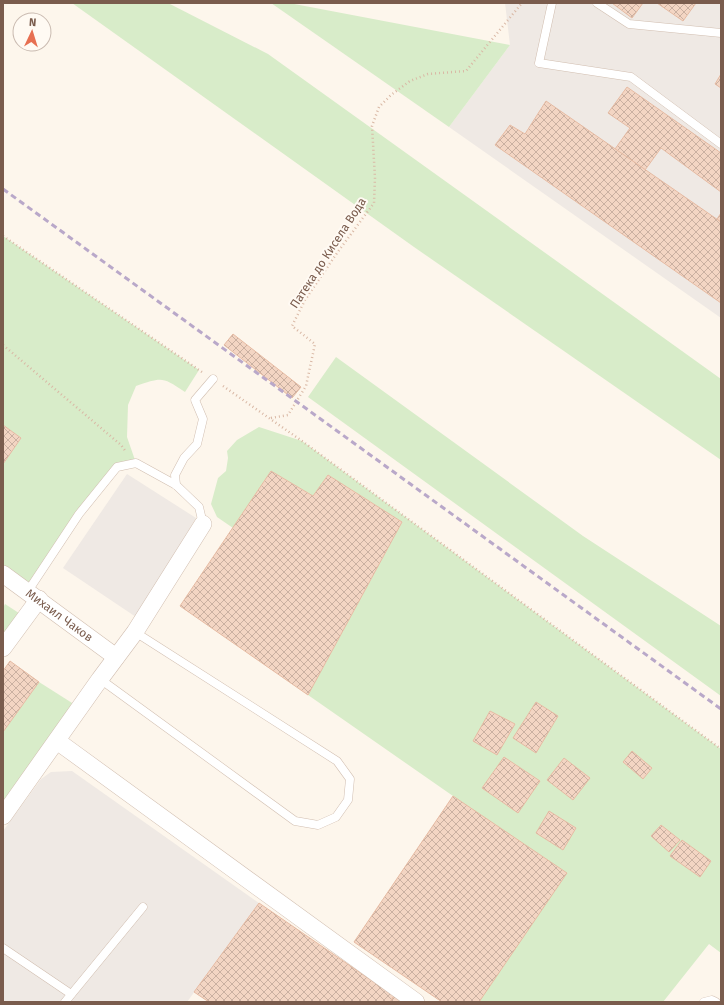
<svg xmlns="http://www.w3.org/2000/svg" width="724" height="1005" viewBox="0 0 724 1005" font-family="'Fira Sans',sans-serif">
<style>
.industrial{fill:#efe9e4}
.green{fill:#d8ecc9}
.building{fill:url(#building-cross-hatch);stroke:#e6bba3}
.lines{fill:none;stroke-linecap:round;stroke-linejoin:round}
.service-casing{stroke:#d1beb0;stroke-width:9}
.minor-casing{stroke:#d1beb0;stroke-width:18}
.path{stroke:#d9b8a5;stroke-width:2.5;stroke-dasharray:1 3;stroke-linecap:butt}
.service{stroke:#fff;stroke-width:8}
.minor{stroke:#fff;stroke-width:17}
.rail{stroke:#b9a8c9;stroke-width:3;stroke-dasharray:6 4;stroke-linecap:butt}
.labels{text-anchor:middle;stroke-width:4;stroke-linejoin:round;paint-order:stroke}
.street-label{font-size:12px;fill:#7a5c4d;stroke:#fffaf3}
</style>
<defs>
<pattern id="building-cross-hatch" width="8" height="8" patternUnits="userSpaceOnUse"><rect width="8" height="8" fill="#f3d5c3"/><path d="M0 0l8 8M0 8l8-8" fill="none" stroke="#cab0a1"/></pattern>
</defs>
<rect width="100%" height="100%" fill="#fdf6ec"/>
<!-- industrial -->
<g class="industrial">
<path d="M505,3h216v315l-272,-191 61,-82z"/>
<path d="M127,474l69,44 -60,99 -73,-49z"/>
<path d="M72,771l187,132 -72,99h-184v-171l38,-52 10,-7z"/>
</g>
<!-- green -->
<g class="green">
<path d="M72,3h96l100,51 453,325v81l-307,-213z"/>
<path d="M271,3h18l221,42 -61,82z"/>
<path d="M3,236l196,134 -14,22c-23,-15 -22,-15 -49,-6l-8,19 -1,32 9,26 -19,4 -89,123 -25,-18v-108l18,-26 -18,-13z"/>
<path d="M336,357l247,179 138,90v70l-413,-299z"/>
<path d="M259,427l43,14 419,308v204l-12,-9 -46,58h-184l-26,-206 -145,-101 94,-173 -74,-47 -15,21 -42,-25 -38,57 -16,-11 -6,-13 7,-26 8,-7 2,-13 -1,-7 10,-11z"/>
<path d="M5,604l20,13 -22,31v-40z"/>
<path d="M39,682l41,26 -77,108v-84z"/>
</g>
<!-- building -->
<g class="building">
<path d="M612,3h31l-11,15z"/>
<path d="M657,3h39l-13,18z"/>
<path d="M721,74v14l-6,-4z"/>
<path d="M627,87l94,66v39l-60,-44 -16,22 -30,-21 15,-21 -22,-15z"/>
<path d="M546,101l175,121v81l-226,-158 15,-20 15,9z"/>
<path d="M721,213v9l-4,-3z"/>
<path d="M233,334l68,53 -9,11 -68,-53z"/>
<path d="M3,425l18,13 -18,26z"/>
<path d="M271,471l42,25 15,-21 74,47 -94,173 -128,-89z"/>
<path d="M10,661l29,21 -36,50v-61z"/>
<path d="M536,702l22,14 -22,37 -23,-15z"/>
<path d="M490,711l25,13 -18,31 -24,-14z"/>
<path d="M632,751l20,17 -9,11 -20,-17z"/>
<path d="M504,757l36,24 -22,32 -36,-25z"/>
<path d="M564,758l26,20 -17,22 -26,-20z"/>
<path d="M453,796l114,77 -88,129h-37l-88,-60z"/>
<path d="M549,811l27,17 -13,22 -27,-17z"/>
<path d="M661,825l19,15 -11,12 -18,-16z"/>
<path d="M682,840l29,21 -11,16 -30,-21z"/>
<path d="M259,903l135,93 -4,6h-181l-15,-10z"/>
<path d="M394,996l8,6h-12z"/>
</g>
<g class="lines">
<!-- service casing -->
<g class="service-casing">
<g id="service">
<path d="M552,3l-13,60 92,14 90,67"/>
<path d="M597,3l32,21 92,9"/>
<path d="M176,485l-1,-10 9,-17 13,-14 6,-25 -8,-19 18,-21"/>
<path d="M28,591l51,-77 38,-47 19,-4 40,22 23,22 4,17"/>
<path d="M100,679l195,142 23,4 18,-8 12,-17 2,-21 -13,-18 -202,-129"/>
<path d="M3,948l68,46"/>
<path d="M65,1002l78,-95"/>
<path d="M704,1002l8,-2 4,2"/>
</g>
</g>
<!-- minor casing -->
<g class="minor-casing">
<g id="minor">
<path id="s1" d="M3,574l113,83"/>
<path d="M3,648l36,-49"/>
<path d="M57,741l359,261"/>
<path d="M3,816l97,-137 35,-47 68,-108"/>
</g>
</g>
<!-- path -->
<g class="path">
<path d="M3,236l199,136"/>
<path d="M3,345l118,100 5,7"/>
<path d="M223,386l79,55 419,308"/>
<path d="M271,418l17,-3 18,-29 9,-42 -23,-18 13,-26 32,-47 37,-50 1,-25 -3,-52 7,-19 12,-12 19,-14 18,-7 38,-3 56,-68"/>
</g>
<!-- service -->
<use href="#service" class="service"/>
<!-- minor -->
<use href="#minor" class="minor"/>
<!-- rail -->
<path class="rail" d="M3,189l718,520"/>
</g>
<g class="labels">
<!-- street labels -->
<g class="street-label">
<text transform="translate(328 253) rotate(-57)" y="4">Патека до Кисела Вода</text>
<text dy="4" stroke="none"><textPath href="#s1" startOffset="70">Михаил Чаков</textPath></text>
</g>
</g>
<!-- border -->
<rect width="724" height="1005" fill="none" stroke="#7a5c4d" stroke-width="8"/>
<!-- north arrow -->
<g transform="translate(32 32) rotate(4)"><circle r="19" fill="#fffaf3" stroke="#cabbb1"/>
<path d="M0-3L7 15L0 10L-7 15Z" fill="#e76f51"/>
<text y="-6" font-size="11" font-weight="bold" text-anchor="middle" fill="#7a5c4d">N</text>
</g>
</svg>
